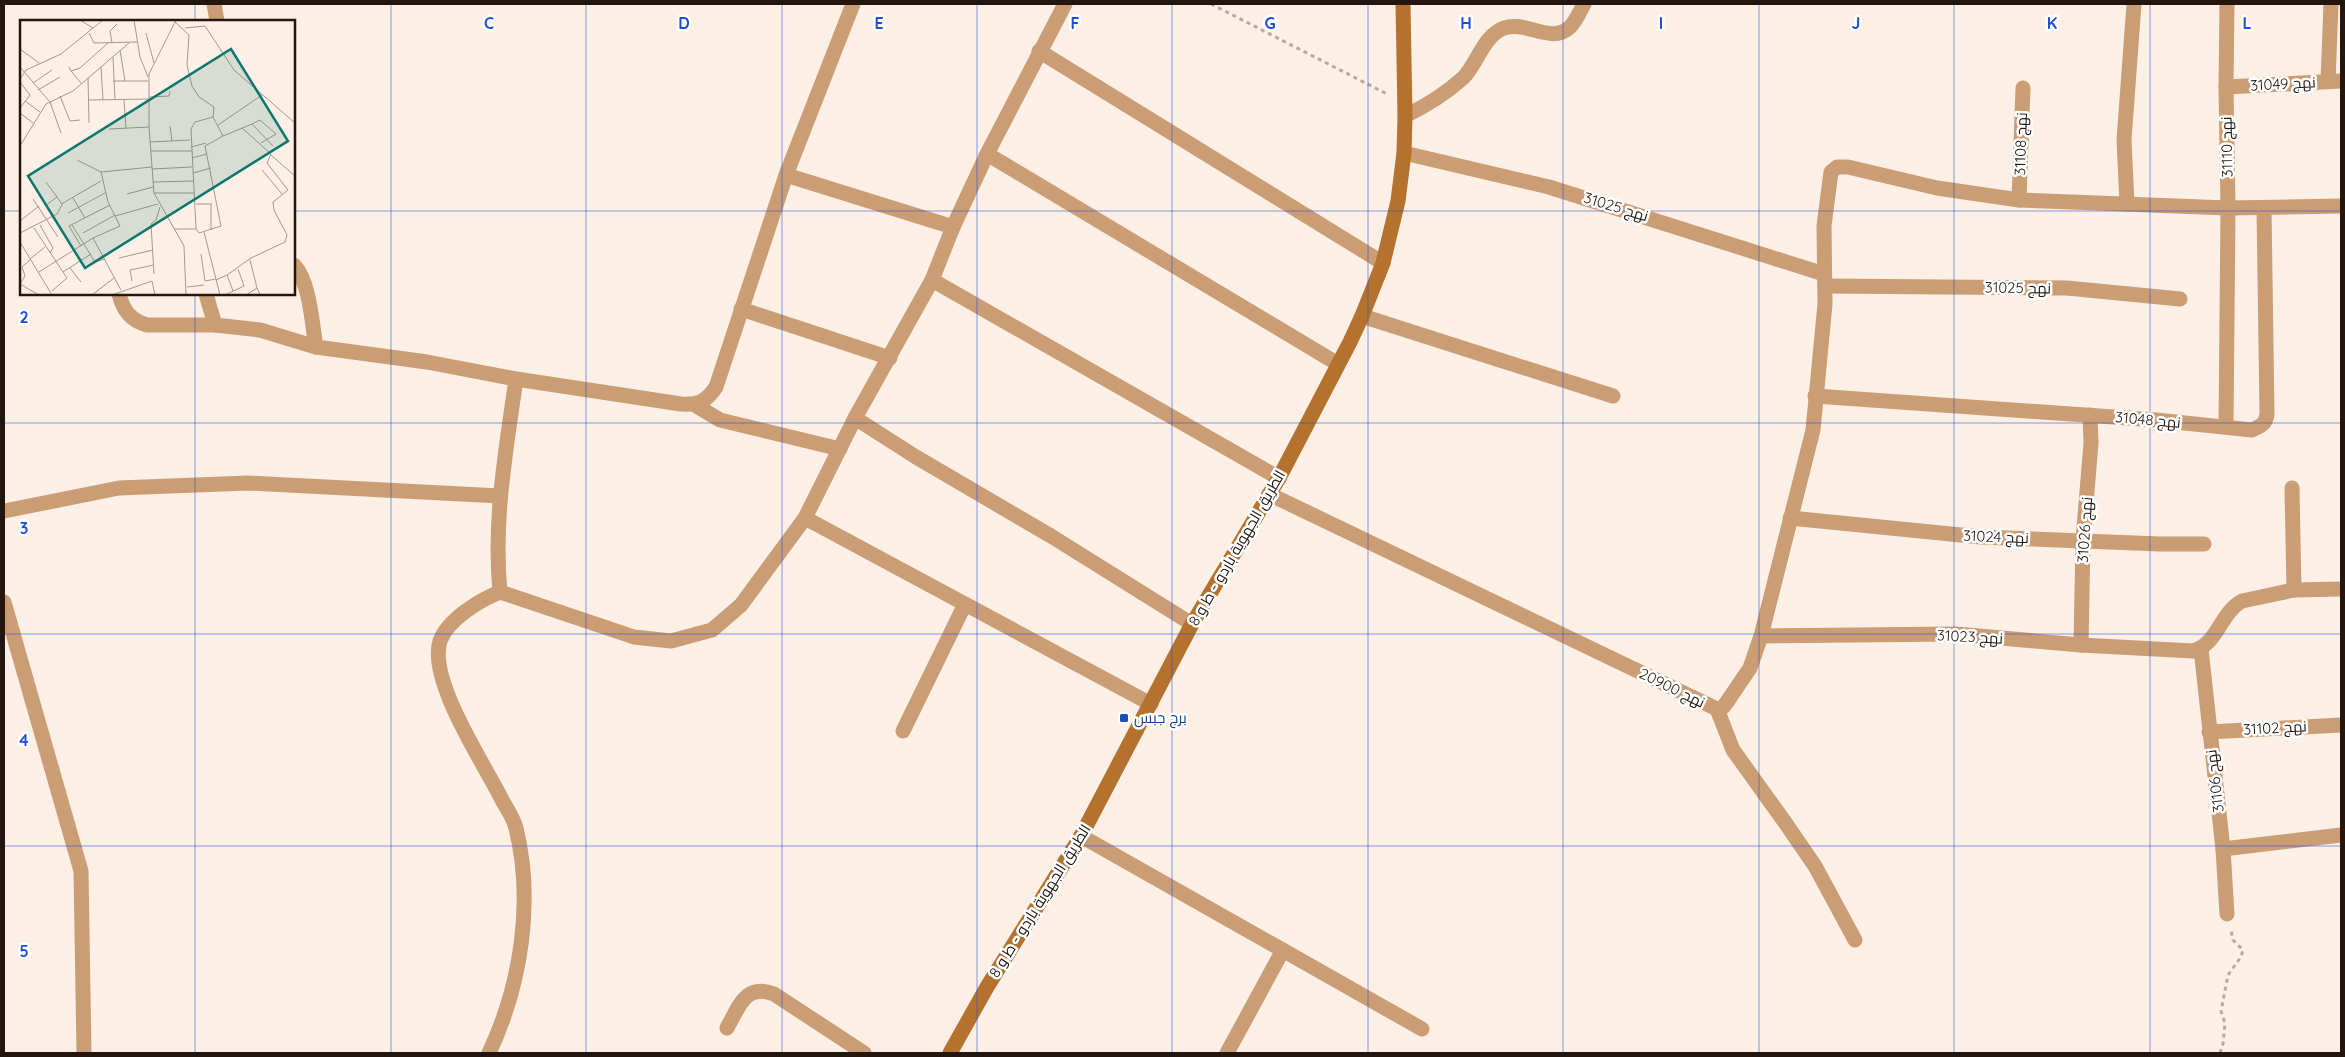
<svg xmlns="http://www.w3.org/2000/svg" width="2345" height="1057" viewBox="0 0 2345 1057" font-family="Quicksand,Cairo,sans-serif">
<style>
.lines{fill:none;stroke-linecap:round;stroke-linejoin:round}
.path{stroke:#b6a9a0;stroke-width:3;stroke-dasharray:4 4;stroke-linecap:butt}
.minor{stroke:#cb9d74;stroke-width:15}
.secondary{stroke:#b5722e;stroke-width:15}
.grid{fill:none;stroke:#1d4ed8;stroke-width:1;stroke-opacity:0.55}
.transit-dot{fill:#1a4fb4;stroke:#fff;stroke-width:2}
.labels{text-anchor:middle;stroke-width:5;stroke-linejoin:round;paint-order:stroke}
.street-label{font-size:15px;fill:#22160e;stroke:#fff}
.transit-label{font-size:15px;fill:#164399;stroke:#fff;text-anchor:start}
.inset-road{fill:none;stroke:#a5988f;stroke-width:1}
.view{fill:#0f766e;fill-opacity:0.15;stroke:#0f766e;stroke-width:2.5}
.inset-edge{fill:none;stroke:#22160e;stroke-width:2.5}
.grid-label{font-size:16px;text-anchor:middle;font-weight:bold;fill:#1d4ed8;stroke:#fff;stroke-width:5;stroke-linejoin:round;paint-order:stroke}
</style>
<rect width="100%" height="100%" fill="#fcefe5"/>
<g class="lines">
<!-- path -->
<g class="path">
<path d="M1211,4l178,91"/>
<path d="M2220,1053l3,-9 2,-21 -4,-12 7,-36 13,-18 2,-7 -10,-10 -2,-10"/>
</g>
<!-- minor -->
<g class="minor">
<path d="M214,4l3,17"/>
<path d="M1039,51l344,212"/>
<path d="M2328,81l3,-77"/>
<path d="M2226,87l115,-6"/>
<path d="M1405,116c21,-10 40,-22 58,-38 14,-14 21,-43 41,-50 23,-8 47,17 66,-1 6,-6 10,-16 14,-23"/>
<path d="M1404,153l145,34 275,87"/>
<path d="M987,154l351,210"/>
<path d="M786,175l167,52"/>
<path d="M2019,200l4,-112"/>
<path d="M2127,204l-3,-64 10,-136"/>
<path d="M294,265c16,17 18,59 22,82"/>
<path d="M932,280l347,198"/>
<path d="M1825,286l242,2 113,11"/>
<path d="M119,294c4,16 11,26 28,31h68"/>
<path d="M206,294l9,31 45,5 56,17 111,15 89,17"/>
<path d="M741,309l149,49"/>
<path d="M1362,316l251,80"/>
<path d="M1815,396l341,24 96,10c9,-4 14,-6 15,-16l-3,-206"/>
<path d="M695,405l25,15 120,29"/>
<path d="M855,418l61,39 135,79 141,88"/>
<path d="M2226,426l2,-218 -2,-121 1,-83"/>
<path d="M2292,488l2,102"/>
<path d="M1269,494l448,215 6,-2 4,-5 23,-34 11,-32 52,-206 12,-126 -1,-78 7,-54 6,-5h11l89,21 82,12 209,8 113,-2"/>
<path d="M4,511l115,-23 129,-5 252,13"/>
<path d="M805,518l346,186"/>
<path d="M1790,518l191,19 179,7h44"/>
<path d="M500,592c-7,-72 6,-142 16,-213l165,25c17,1 25,-2 35,-17l70,-212 67,-171"/>
<path d="M4,602l77,269 3,182"/>
<path d="M1761,636l195,-2 125,11 112,6c25,-7 27,-38 49,-50l52,-11 47,-1"/>
<path d="M2081,645l2,-105 8,-97 -1,-28"/>
<path d="M2201,649l22,200 4,65"/>
<path d="M1717,709l16,41 51,71 31,45 40,74"/>
<path d="M903,731l62,-127"/>
<path d="M2209,732l132,-7"/>
<path d="M1081,836l341,193"/>
<path d="M2223,849l118,-14"/>
<path d="M727,1028c12,-21 18,-45 47,-34l90,59"/>
<path d="M489,1053c32,-68 45,-151 27,-225 -3,-12 -12,-23 -17,-34 -18,-35 -71,-115 -59,-153 8,-22 40,-41 60,-49l134,45 37,4 41,-11 29,-25 64,-87 50,-100 77,-138 21,-53 34,-73 78,-150"/>
<path d="M1227,1053l56,-103"/>
</g>
<!-- secondary -->
<path class="secondary" d="M950,1053l37,-66 94,-151 111,-212 87,-146 71,-136 12,-26 21,-53 15,-62 6,-48 1,-37 -2,-112"/>
</g>
<!-- grid -->
<path class="grid" d="M195,4v17M391,4v1049M586,4v1049M782,4v1049M977,4v1049M1172,4v1049M1368,4v1049M1563,4v1049M1759,4v1049M1954,4v1049M2150,4v1049M4,211h17M294,211h2047M195,294v759M4,423h2337M4,634h2337M4,846h2337"/>
<!-- markers -->
<rect class="transit-dot" x="1119" y="713" width="10" height="10" rx="2.5"/>
<g class="labels">
<!-- street labels -->
<g class="street-label">
<text transform="translate(2283 84) rotate(-3)" y="5">نهج 31049</text>
<text transform="translate(2021 144) rotate(-88)" y="5">نهج 31108</text>
<text transform="translate(2227 147) rotate(-91)" y="5">نهج 31110</text>
<text transform="translate(1616 207) rotate(17)" y="5">نهج 31025</text>
<text transform="translate(2018 288) rotate(1)" y="5">نهج 31025</text>
<text transform="translate(2148 420) rotate(5)" y="5">نهج 31048</text>
<text transform="translate(2085 530) rotate(-86)" y="5">نهج 31026</text>
<text transform="translate(1996 537) rotate(2)" y="5">نهج 31024</text>
<text transform="translate(1237 548) rotate(-60)" y="5">الطريق الجهوية باردو - ط و 8</text>
<text transform="translate(1970 637) rotate(3)" y="5">نهج 31023</text>
<text transform="translate(1672 688) rotate(26)" y="5">نهج 20900</text>
<text transform="translate(2275 728) rotate(-3)" y="5">نهج 31102</text>
<text transform="translate(2215 781) rotate(-97)" y="5">نهج 31106</text>
<text transform="translate(1040 901) rotate(-58)" y="5">الطريق الجهوية باردو - ط و 8</text>
</g>
<!-- transit labels -->
<g class="transit-label">
<text x="1134" y="723">برج جبس</text>
</g>
</g>
<!-- overview -->
<g transform="translate(20 20)">
<rect width="275" height="275" fill="#fcefe5"/>
<path class="inset-road" d="M60,0l13,8M114,0l6,37 8,20M156,0l-27,54v53l5,66 30,53 2,49M155,2l14,13 -2,30 5,21 7,11 15,10 -1,10M165,8l20,-2 29,44 61,53M69,13l5,10 43,-1M126,13l8,30M92,23l-2,-12 7,-7M0,29l19,14M100,30l5,31M93,37l2,43M0,47l30,35 11,31M49,47l2,4 9,-3 28,-25M81,47l2,33M51,51l10,12M68,58l1,45M0,59l6,-9 35,-16 42,-34M93,61h35M0,62l10,13 -10,13M13,63l19,-13M18,70l22,-13M40,76l10,25 10,-1M129,77l20,-1 1,-5M69,80l60,-1M104,80l2,28M5,81l15,11M0,93l13,10M193,97l10,19 -18,10 16,80 -22,7 -3,-4 -5,-100 4,-7zM232,104l8,-4 16,14 -15,9M198,105l44,-30M150,106l2,15M89,109l40,-2M203,116l29,-12 21,22M130,122l40,-2M0,126l26,-42 27,-13 56,-48M171,127l15,-4M131,131h41M251,135l24,21M172,138l15,-4M57,140l24,12M132,149l40,-2M242,150l20,24M81,152l51,-5M173,153l18,-5M26,162l16,22M133,162l41,-1M134,173h41M107,174l26,-7M53,178l12,20M13,179l25,38M176,184h16M191,184v26M25,186l12,-9M48,193l37,-20M95,196l43,-12M0,201l19,-15M20,205l13,23 -3,5M52,205l23,37 10,-3M14,208l33,50 -15,13M154,209h22M184,212l16,63M0,213l37,-19 6,-11 38,-22M63,213l32,-18M73,218l28,52M0,222l32,53M61,226l-12,-20 41,-21M181,234l4,27 11,-2M99,238l34,-8M10,239l15,-12M230,240l7,28M50,248l11,14M19,252l54,-34 27,-12 -12,-24 -7,-30M43,252l28,-18M134,254l-3,-50 5,-4 4,-13M207,255l24,-17 34,-16 2,-7 -13,-25 -1,-8 15,-12 -21,-27 4,-9 -29,-26M196,260l11,-5 6,16M112,261l-2,-11 24,-5M0,264l5,-8 -3,-9 8,-7M0,264l19,11M167,267l17,-2M72,275l22,-17M92,275l40,-14 3,14M205,275l19,-9 -6,-17M226,275l11,-7 3,7"/>
<path class="view" d="M211,29l57,92 -203,127 -57,-92z"/>
<rect width="275" height="275" class="inset-edge"/>
</g>
<g class="grid-label">
<text x="489" y="29">C</text>
<text x="684" y="29">D</text>
<text x="879" y="29">E</text>
<text x="1075" y="29">F</text>
<text x="1270" y="29">G</text>
<text x="1466" y="29">H</text>
<text x="1661" y="29">I</text>
<text x="1856" y="29">J</text>
<text x="2052" y="29">K</text>
<text x="2247" y="29">L</text>
<text x="24" y="323">2</text>
<text x="24" y="534">3</text>
<text x="24" y="746">4</text>
<text x="24" y="957">5</text>
</g>
<!-- border -->
<rect width="2345" height="1057" fill="none" stroke="#22160e" stroke-width="10"/>
</svg>
